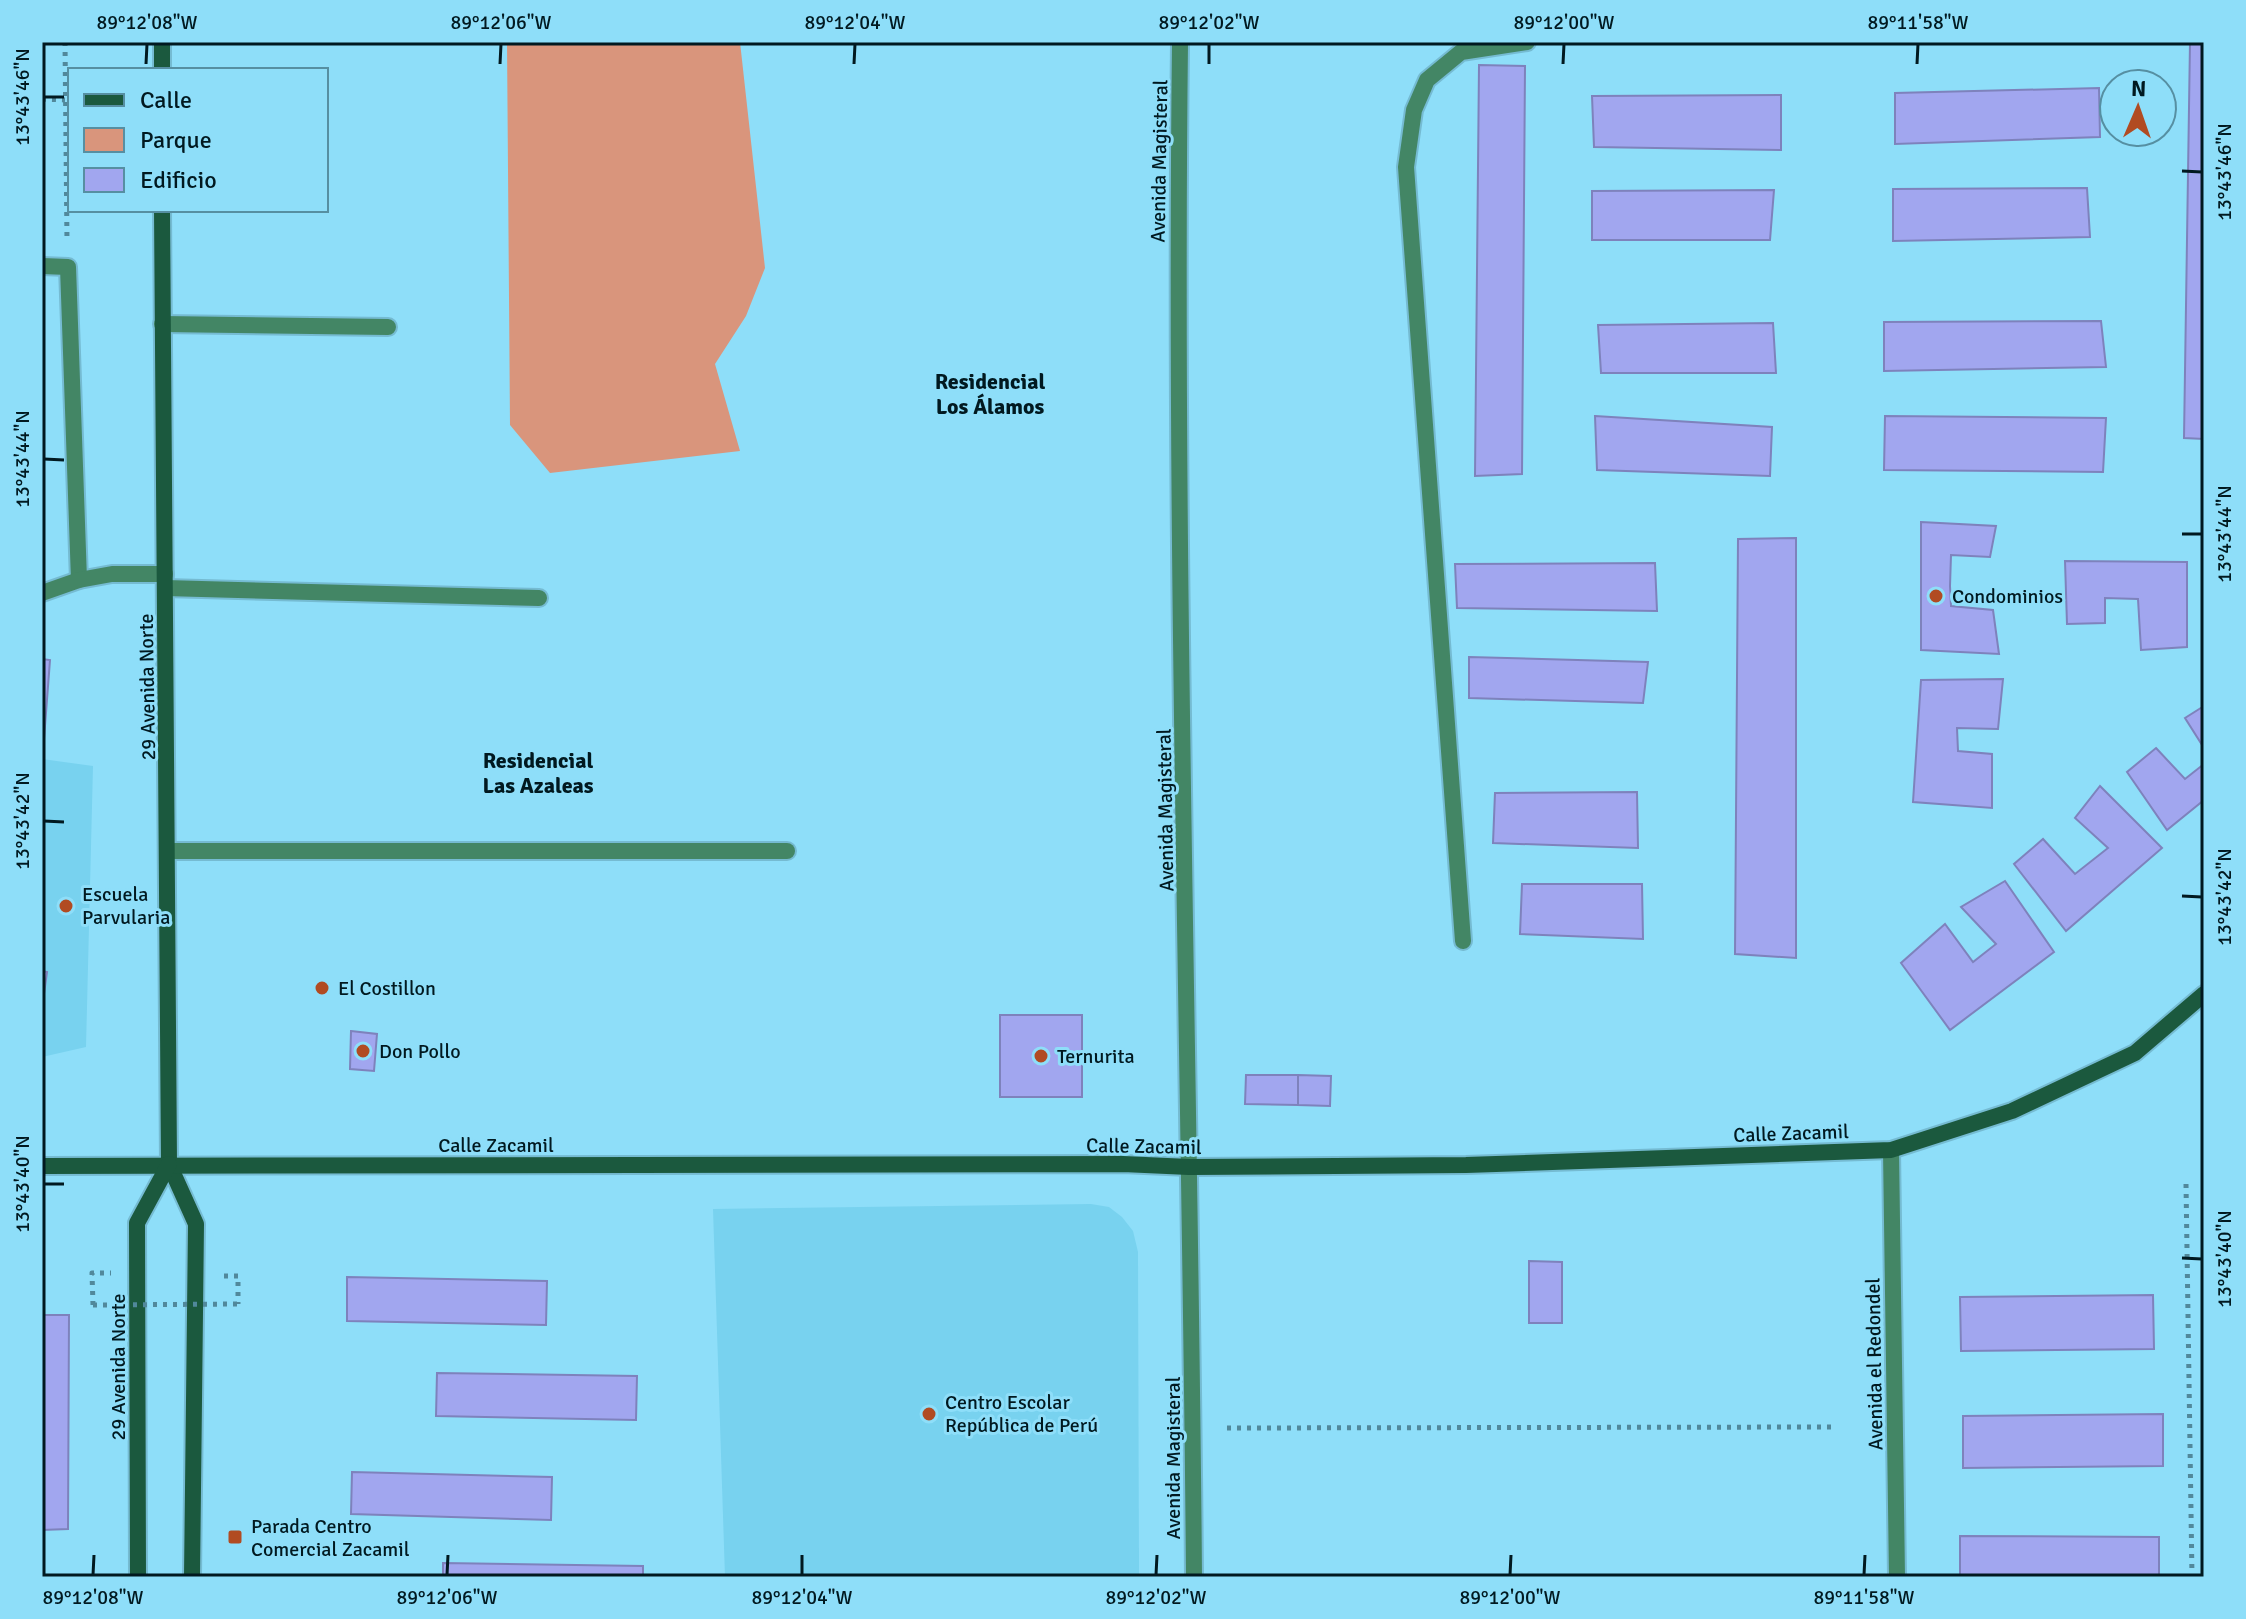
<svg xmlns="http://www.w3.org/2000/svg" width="2246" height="1619" viewBox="0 0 2246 1619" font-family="Signika,sans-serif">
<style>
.built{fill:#78d2ef}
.green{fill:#d9957c}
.building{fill:#a1a6ef;stroke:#7e82bc;stroke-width:2}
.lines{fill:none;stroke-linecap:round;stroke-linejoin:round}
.lane-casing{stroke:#75bbd2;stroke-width:20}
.street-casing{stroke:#75bbd2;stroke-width:20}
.secondary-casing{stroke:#75bbd2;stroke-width:20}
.path{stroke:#51889b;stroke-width:5;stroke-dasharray:4 6;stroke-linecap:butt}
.lane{stroke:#438665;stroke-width:16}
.street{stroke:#438665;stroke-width:16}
.secondary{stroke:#1b593e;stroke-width:16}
.path-bridge{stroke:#51889b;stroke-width:5;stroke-dasharray:4 6;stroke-linecap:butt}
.ticks{fill:none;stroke:#011920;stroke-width:3}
.poi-dot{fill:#b14b22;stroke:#8edef9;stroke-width:3}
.labels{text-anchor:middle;stroke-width:6;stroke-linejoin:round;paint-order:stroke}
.street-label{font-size:20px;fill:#011920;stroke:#8edef9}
.poi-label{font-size:20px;fill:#011920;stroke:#8edef9;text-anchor:start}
.neighbourhood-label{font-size:22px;font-weight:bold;fill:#011920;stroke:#8edef9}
.neatline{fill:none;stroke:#011920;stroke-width:3}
.ticks-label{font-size:20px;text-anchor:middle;fill:#011920}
</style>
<rect width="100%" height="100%" fill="#8edef9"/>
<!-- built -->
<g class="built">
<path d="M42,759l51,7 -7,281 -44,10z"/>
<path d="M1091,1204l18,3 13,10 11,14 5,21 1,325h-414l-12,-368z"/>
</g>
<!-- green -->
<path class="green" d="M507,42h233l25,226 -19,48 -31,48 25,87 -190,22 -40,-48z"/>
<!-- building -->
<g class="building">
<path d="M2190,42h14v397l-20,-1z"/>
<path d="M1479,65l46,1 -3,408 -47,2z"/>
<path d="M2099,88l1,49 -205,7v-51z"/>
<path d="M1781,95v55l-187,-3 -2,-51z"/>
<path d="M2087,188l3,49 -197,4v-52z"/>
<path d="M1774,190l-4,50h-178v-49z"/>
<path d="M2101,321l5,46 -222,4v-49z"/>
<path d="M1773,323l3,50h-175l-3,-48z"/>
<path d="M1595,416l177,11 -2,49 -173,-6z"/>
<path d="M1885,416l221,2 -3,54 -219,-2z"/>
<path d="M1921,522l75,4 -6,31 -39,-2 -1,31 1,20 42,4 6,44 -78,-4z"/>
<path d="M1796,538v420l-61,-4 3,-415z"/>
<path d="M2065,561l122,1v85l-46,3 -3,-51 -33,-1v25l-38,1z"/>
<path d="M1655,563l2,48 -200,-3 -2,-44z"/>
<path d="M1469,657l179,5 -5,41 -174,-5z"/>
<path d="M42,659l8,1 -6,79 -2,-1z"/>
<path d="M2003,679l-5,50 -41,-1 1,23 34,3v54l-79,-6 8,-122z"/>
<path d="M2204,706v42l-19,-30z"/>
<path d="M2156,748l29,31 19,-15v36l-37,30 -40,-58z"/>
<path d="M2100,786l62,62 -96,83 -52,-67 29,-25 32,35 33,-26 -33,-30z"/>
<path d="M1637,792l1,56 -145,-5 2,-50z"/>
<path d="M2005,881l49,71 -104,78 -49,-67 44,-39 28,38 23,-18 -35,-37z"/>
<path d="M1522,884h120l1,55 -123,-5z"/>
<path d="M42,971l5,1 -5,36z"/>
<rect x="1000" y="1015" width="82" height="82"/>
<path d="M351,1031l26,3 -3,37 -24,-2z"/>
<path d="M1246,1075h52v30l-53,-1z"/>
<path d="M1298,1075l33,1 -1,30 -32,-1z"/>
<path d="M1529,1261l33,1v61h-33z"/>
<path d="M347,1277l200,4 -1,44 -199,-4z"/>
<path d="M2153,1295l1,54 -193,2 -1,-54z"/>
<path d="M42,1315h27l-1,214 -26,1z"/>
<path d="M437,1373l200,3 -1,44 -200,-4z"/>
<path d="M2163,1414v52l-200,2v-52z"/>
<path d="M352,1472l200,5 -1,43 -200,-6z"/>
<path d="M1960,1536l199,1v40h-199z"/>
<path d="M443,1563l200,3v11h-200z"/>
</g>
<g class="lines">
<!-- lane casing -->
<g class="lane-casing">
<g id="lane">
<path d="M42,266l26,1 11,313"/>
<path d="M42,593l37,-13 33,-6h53"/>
</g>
</g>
<!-- street casing -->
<g class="street-casing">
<g id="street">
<path d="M1180,42c-6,512 10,1023 14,1535"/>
<path d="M162,324l226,3"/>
<path d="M165,588l374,10"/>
<path d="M168,851h619"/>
<path d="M1463,941l-57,-774 8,-57 13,-30 34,-28 66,-10"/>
<path d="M1891,1150l6,427"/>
</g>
</g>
<!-- secondary casing -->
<g class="secondary-casing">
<g id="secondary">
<path d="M162,42v28"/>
<path d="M162,210l7,954 27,60 -4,353"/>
<path d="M42,1166l1081,-2 66,3 277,-2 425,-15 121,-39 123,-58 69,-59"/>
<path d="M138,1577l-1,-354 32,-59"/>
</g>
</g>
<!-- path -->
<g class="path">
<path d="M65,42l2,200"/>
<path d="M42,99l23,1"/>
<path d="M2186,1184l6,393"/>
<path d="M224,1276h14v28"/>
<path d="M93,1305l-1,-32h19"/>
<path d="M1227,1428l604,-1"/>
</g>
<!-- lane -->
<use href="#lane" class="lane"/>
<!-- street -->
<use href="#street" class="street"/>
<!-- secondary -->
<use href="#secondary" class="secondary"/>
<!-- path-bridge -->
<path class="path-bridge" d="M93,1305l145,-1"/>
</g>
<!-- ticks -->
<path class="ticks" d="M146,64l1,-20M500,64l1,-20M854,64l1,-20M1209,64v-20M1563,64l1,-20M1917,64l1,-20M44,97h20M2182,171l20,1M44,459l20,1M2182,534h20M44,821l20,1M2182,896l20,1M44,1184h20M2182,1258l20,1M93,1575l1,-20M447,1575l1,-20M802,1575v-20M1156,1575l1,-20M1510,1575l1,-20M1864,1575l1,-20"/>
<!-- markers -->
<g class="poi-dot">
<circle cx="1936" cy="596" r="8"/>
<circle cx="66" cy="906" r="8"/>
<circle cx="322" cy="988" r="8"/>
<circle cx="363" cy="1051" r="8"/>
<circle cx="1041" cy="1056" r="8"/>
<circle cx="929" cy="1414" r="8"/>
<rect x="227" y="1529" width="16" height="16" rx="4"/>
</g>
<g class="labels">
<!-- street labels -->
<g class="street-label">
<text transform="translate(1159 161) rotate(-89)" y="7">Avenida Magisteral</text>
<text transform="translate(147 687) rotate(-91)" y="7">29 Avenida Norte</text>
<text transform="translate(1165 810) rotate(-91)" y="7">Avenida Magisteral</text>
<text transform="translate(1791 1133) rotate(-2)" y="7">Calle Zacamil</text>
<text x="496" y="1152">Calle Zacamil</text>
<text transform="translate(1144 1146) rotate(1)" y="7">Calle Zacamil</text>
<text transform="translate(1874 1364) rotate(-91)" y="7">Avenida el Redondel</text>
<text transform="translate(118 1367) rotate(-90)" y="7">29 Avenida Norte</text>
<text transform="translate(1173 1458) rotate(-90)" y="7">Avenida Magisteral</text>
</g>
<!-- poi labels -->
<g class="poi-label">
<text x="1952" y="603">Condominios</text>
<text x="82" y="901">Escuela<tspan x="82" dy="23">Parvularia</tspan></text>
<text x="338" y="995">El Costillon</text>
<text x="379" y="1058">Don Pollo</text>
<text x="1057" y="1063">Ternurita</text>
<text x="945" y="1409">Centro Escolar<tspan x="945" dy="23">República de Perú</tspan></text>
<text x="251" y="1533">Parada Centro<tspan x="251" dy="23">Comercial Zacamil</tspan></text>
</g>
<!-- neighbourhood labels -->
<g class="neighbourhood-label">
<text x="990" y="389">Residencial<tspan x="990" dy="25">Los Álamos</tspan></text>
<text x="538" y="768">Residencial<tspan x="538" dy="25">Las Azaleas</tspan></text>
</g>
</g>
<!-- border -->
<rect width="2246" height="1619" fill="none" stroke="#8edef9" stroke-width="88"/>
<!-- legend -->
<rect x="68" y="68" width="260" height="144" fill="#8edef9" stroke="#568fa2" stroke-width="2"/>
<rect x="84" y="94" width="40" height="12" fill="#1b593e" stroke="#568fa2" stroke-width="2"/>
<text x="140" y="108" font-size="24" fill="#011920">Calle</text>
<rect x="84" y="128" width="40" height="24" fill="#d9957c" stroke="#568fa2" stroke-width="2"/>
<text x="140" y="148" font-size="24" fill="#011920">Parque</text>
<rect x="84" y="168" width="40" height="24" fill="#a1a6ef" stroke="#568fa2" stroke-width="2"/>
<text x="140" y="188" font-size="24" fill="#011920">Edificio</text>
<!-- north arrow -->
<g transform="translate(2138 108) rotate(2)"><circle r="38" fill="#8edef9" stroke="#568fa2" stroke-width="2"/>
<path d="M0-6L14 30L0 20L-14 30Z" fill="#b14b22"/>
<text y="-12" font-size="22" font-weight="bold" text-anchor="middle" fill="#011920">N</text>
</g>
<rect x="44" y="44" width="2158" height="1531" class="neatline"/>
<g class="ticks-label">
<text x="147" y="29">89°12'08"W</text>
<text x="501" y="29">89°12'06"W</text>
<text x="855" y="29">89°12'04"W</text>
<text x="1209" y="29">89°12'02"W</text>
<text x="1564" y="29">89°12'00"W</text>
<text x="1918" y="29">89°11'58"W</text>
<text transform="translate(22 97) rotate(-90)" y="7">13°43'46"N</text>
<text transform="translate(2224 172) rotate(-90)" y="7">13°43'46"N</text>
<text transform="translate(22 459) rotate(-90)" y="7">13°43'44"N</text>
<text transform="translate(2224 534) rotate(-90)" y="7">13°43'44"N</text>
<text transform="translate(22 821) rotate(-90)" y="7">13°43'42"N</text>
<text transform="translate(2224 897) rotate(-90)" y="7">13°43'42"N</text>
<text transform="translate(22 1184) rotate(-90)" y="7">13°43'40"N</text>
<text transform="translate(2224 1259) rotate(-90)" y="7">13°43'40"N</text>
<text x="93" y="1604">89°12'08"W</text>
<text x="447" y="1604">89°12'06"W</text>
<text x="802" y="1604">89°12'04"W</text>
<text x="1156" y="1604">89°12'02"W</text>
<text x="1510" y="1604">89°12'00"W</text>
<text x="1864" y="1604">89°11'58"W</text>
</g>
</svg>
